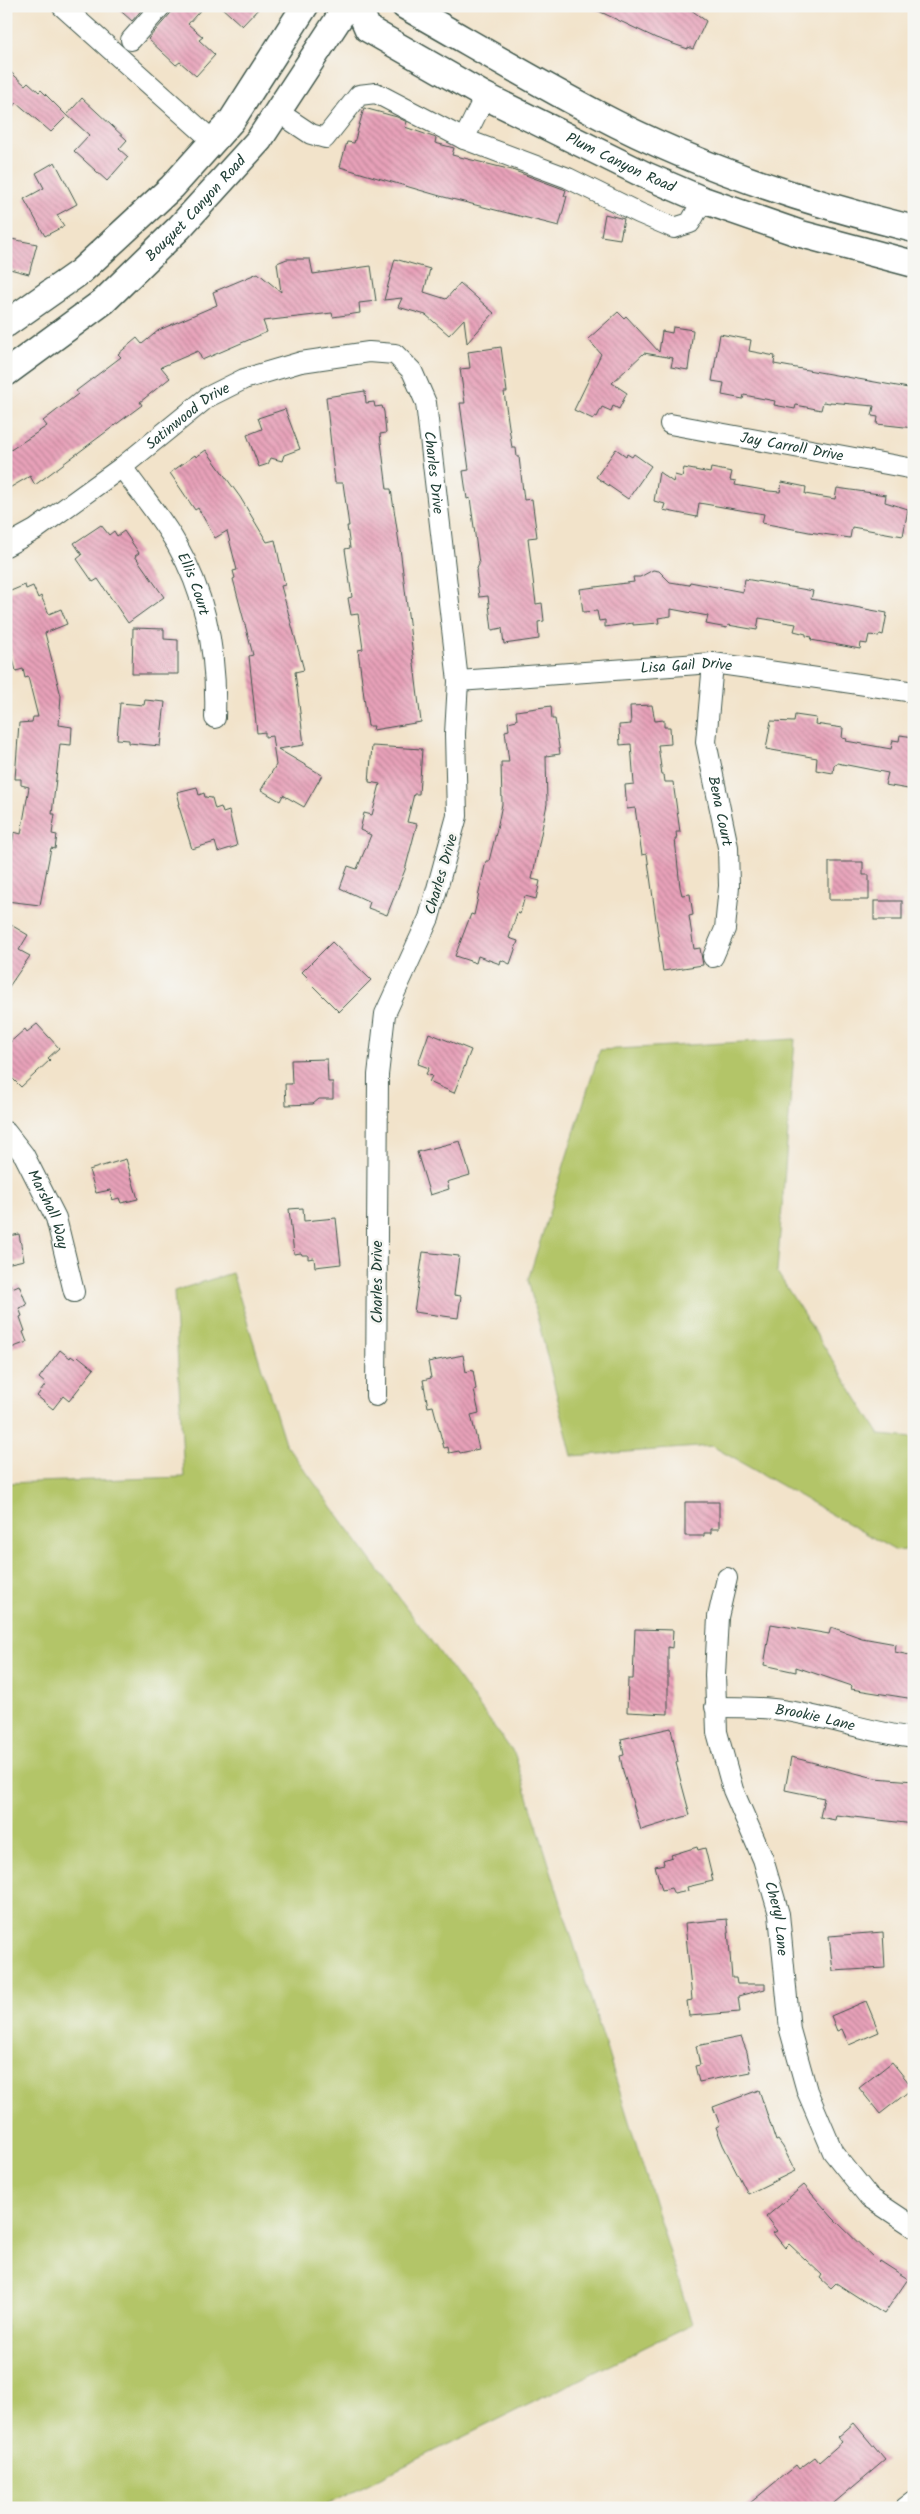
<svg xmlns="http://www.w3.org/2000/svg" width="920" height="2514" viewBox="0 0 920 2514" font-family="Kalam,sans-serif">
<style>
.grass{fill:#b3c568;stroke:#69814e}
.building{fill:url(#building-back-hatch)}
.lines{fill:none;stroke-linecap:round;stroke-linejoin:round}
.minor-casing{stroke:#3f564a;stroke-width:22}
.major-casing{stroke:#3f564a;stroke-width:29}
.minor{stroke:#fff;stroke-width:20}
.major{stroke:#fff;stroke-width:26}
.labels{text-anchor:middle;stroke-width:5;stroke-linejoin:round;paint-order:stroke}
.street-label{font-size:15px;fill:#1f3d34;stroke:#f6f6f2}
</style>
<defs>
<pattern id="building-back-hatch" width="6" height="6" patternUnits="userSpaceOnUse" patternTransform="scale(1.25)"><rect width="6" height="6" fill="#e8a1b9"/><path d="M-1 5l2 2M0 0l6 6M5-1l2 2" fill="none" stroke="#bb8497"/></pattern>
</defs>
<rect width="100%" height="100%" fill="#f6f6f2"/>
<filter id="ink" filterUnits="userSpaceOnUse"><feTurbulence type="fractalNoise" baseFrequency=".02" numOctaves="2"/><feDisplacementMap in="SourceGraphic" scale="10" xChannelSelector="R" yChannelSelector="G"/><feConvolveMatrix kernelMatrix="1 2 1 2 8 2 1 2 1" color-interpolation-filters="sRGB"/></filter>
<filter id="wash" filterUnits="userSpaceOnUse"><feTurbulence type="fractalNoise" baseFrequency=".0096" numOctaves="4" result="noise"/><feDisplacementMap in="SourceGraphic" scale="20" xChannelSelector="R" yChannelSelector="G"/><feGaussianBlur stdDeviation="1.12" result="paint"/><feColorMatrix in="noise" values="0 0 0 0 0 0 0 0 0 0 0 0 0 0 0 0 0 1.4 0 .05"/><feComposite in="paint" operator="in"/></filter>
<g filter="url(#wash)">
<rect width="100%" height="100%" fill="#f2e3ca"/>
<!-- grass -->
<g class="grass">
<path d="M795,1039l-18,233 103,163 34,3v111l-18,2 -184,-105 -140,10 -44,-176 72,-230z"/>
<path d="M232,1273l53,170 230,312 177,569 -373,184h-313v-1025l178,-6 -10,-186z"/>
</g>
<g id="blocks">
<!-- building -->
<g class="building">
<path d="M115,6h30l-13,15z"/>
<path d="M173,6h31l-16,18 15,13 -4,3 16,15 -19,21 -16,-14 -4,3 -28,-26 22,-25z"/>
<path d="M220,6h41l-19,20z"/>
<path d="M588,6h98l20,15 -13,28 -5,-2v2l-32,-11z"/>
<path d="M6,68l19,17 3,-3 11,10 2,-2 26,26 -16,16 -34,-29 -4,3 -7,-6z"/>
<path d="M82,98l45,42 -8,9 9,8 -21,24 -33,-30 15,-16 -22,-20z"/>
<path d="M364,108l33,9 10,5 -2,5 31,11 -1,5 19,5 -2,7 60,15 54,20 -2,6h3l-8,30 -119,-30 -100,-29 7,-25 7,1z"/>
<path d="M55,162l22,42 -20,11 7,11 -19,10 -21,-37 20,-11 -8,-15z"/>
<path d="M605,214l19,5 -4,20 -19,-3z"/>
<path d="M6,238l31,6 -8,30 -23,-6z"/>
<path d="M287,259h23l3,15 58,-8 5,35 -17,2 1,10 -27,4 -1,-4 -69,8 4,11 -65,28 -4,-9 -37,16 9,11 -30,24 2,3 -107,80 -5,-9 -24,14v-37l41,-27 -4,-5 35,-27 -2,-3 45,-34 -3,-3 19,-16 5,6 17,-14 58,-25 -4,-13 45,-19 23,19 -4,-29z"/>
<path d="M395,259l35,10 -6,23 22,7 14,-16 34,30 -27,30 -3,-24 -15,16 -23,-20 -28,-8 4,-9 -18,2z"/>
<path d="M618,312l6,6 2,-2 33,36 3,-21 10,2 1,-6 20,3 -5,40 -17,-3 2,-9 -29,-5 -32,30 15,10 -8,16 -6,-3 -2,5 -9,-4 -5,10 -2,-1 -2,3 -19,-9 27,-56 -13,-15z"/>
<path d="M720,334l31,6 -2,11 26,5 -1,8 140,25v39l-37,-4 1,-7 -6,-1 2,-10 -44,-4v1l-7,-1 -2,8 -25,-5 -1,4 -21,-4 1,-4 -31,-6 -1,4 -21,-4 2,-12 -12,-2z"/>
<path d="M501,347l6,45h-3l8,56h4l1,9h2l5,43 8,-1 5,38 -9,1 8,66 6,-1 2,18 -6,1 1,17 -35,5 -2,-16 -10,2 -4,-34 -9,1 -3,-26 3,-7 -9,-66 -3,1 -4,-28 6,-1 -9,-67h5l-5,-34 10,-1 -2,-16z"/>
<path d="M365,391l1,12 8,-1 1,5 7,-1 2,6 2,21 -6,1 7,55h4l10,67 20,166 -48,8 1,-4h-6l-4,-29 -6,-47 5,-1 -5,-35 -7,1 -3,-17 4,-1 -7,-48 5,-1 -3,-22h2l-6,-43h-8l-9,-86z"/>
<path d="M285,409l15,40 -16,6 -2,6 -11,-3 -3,6 -9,3 -12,-32 15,-6 -4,-11z"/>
<path d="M616,449l10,7 1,-2 5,3 2,-3 17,12 -23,33 -32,-22z"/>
<path d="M206,450l34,47 27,45 8,-2 10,45 -4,1 23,84 -9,2 9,73 -26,4 44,26 -18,32 -21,-12 -3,6 -19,-11 15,-25 -4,-29 -7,1v-5l-8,1 -8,-77 4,-1 -20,-76 2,-1 -2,-7 4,-1 -10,-39 -12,7 -17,-30 -3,2 -25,-37 25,-18 1,2z"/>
<path d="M684,468l26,5 1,-5 21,4 -2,8 6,1 -1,4 34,6 11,1 2,-10 24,5 -1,7 30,5 2,-11 49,7 -1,7 23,7 -5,27 -51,-9 -2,11 -41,-6 -47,-9 2,-9 -65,-11 -2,14 -34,-7 2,-6 -11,-3 5,-29 14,10 2,-7 7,2z"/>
<path d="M101,525l8,10 5,-4 3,5 7,-5 15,22 -4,3 29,41 -36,26 -30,-44 -5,3 -16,-23 5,-4 -8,-12z"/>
<path d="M653,570l6,1 11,11 19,3 1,-3 53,10 2,-13 68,12 -2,8 76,14 -4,22 -3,-1 -1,2 -10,-1 -2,9 -6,-1 -1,6 -49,-9 1,-3 -6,-1v-2l-12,-3 2,-7 -37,-6 -2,12 -29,-5 -1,3 -21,-4 2,-8 -37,-7v7l-13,2 1,5 -26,2v-2l-28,4v-7l-6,1 -2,-10 -14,1 -3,-23 54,-7 -1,-5h7z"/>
<path d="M25,585l1,4 7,-3 5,12 3,-2 8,18 12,-5 6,15 -22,9 16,63 -2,29 13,2 -1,18 -11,-1 -8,70h3l-3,20 5,1 -2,14 -4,-1 -11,57 -34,-4 3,-14h-3v-27h3l5,-28 7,2 8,-47 -8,-2v-6h-6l4,-56 13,-1 1,-5h5l-10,-40 -3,1 -2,-9 -7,2 -10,-39v-39z"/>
<path d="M133,628l31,1v10l14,1v34h-46z"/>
<path d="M145,700l20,2 -5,44 -31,-3v-3l-12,-1 3,-36 24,2z"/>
<path d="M652,705l3,16 9,-1v7h6l1,17 -13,1 4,30h2l1,7h8l7,50h-4l1,7h-2l5,48 2,8 8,-1 3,21 -4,1 5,33 6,-1 3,17 -40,6 -16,-117 -5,1 -7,-47 -8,1 -2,-24 9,-1 -3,-40 -11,1 -1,-20 12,-1 -1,-18z"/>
<path d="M551,706l1,13h3l5,35 -14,2 1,48 -15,75 8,2 -4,18 -11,-3 -5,18 -3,-1 -8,25 9,3 -8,23 -9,-4 -1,4 -22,-8 -2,7 -21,-7 16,-42 3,1 12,-54h3l8,-32 5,-25 -1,-42h8l-4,-31 4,-1 -1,-8 9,-2 -1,-9z"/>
<path d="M795,715l21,3 -1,6 28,4 -1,10 5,1 -1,2 45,8 2,-9 6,1 1,-6 14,2v31l-6,21 -23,-4 3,-12 -51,-10 -3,2 -1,8 -17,-3 1,-12 -51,-9 5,-28 23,1z"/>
<path d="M372,746l50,3 -3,45h-5l-7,28 10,2 -12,46 -18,45 -19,-7 2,-6 -30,-14 8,-22 9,3 14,-34 -11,-5 4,-17 8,2 8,-31 -11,-2z"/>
<path d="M197,787l2,8 5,-2 1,4 7,1 3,11 6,-2 2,6 6,-2 8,35 -19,6 -3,-10 -23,7 -14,-45h2l-3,-12z"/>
<path d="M829,862h34v13h6v25h-40z"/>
<rect x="874" y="901" width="28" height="19"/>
<path d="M6,922l22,13 -9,15 11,6 -24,35z"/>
<path d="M332,942l39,38 -32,32 -32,-32 1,-2 -6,-6z"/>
<path d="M37,1024l22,24 -11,10 2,2 -29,27 -15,-15 4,-3 -4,-4v-19l19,-17 2,3z"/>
<path d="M429,1033l42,17 -17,43 -25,-11 3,-6 -6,-2 3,-6 -11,-4z"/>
<path d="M327,1059l1,23h5v17h-14l-6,5 -27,1 -1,-21h7l-1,-24z"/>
<path d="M460,1141l10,34 -23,7 2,7 -19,6 -13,-43z"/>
<path d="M126,1159l12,40 -17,4 -2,-5 -7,2 -2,-10 -14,3 -7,-23z"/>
<path d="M303,1208l1,13 32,-3 5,46 -26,3 -1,-9 -6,1v-4h-6l-1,-2 -7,1 -5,-45z"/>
<path d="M19,1234l5,26 -18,4v-27z"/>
<path d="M423,1252l36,4 -5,39 7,1 -3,22 -44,-6z"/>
<path d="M6,1277l6,11 7,-3 8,20 -8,3 3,8 -2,1 5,14 -2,1 4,10 -21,8z"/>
<path d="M60,1350l10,8 1,-2 4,3 3,-3 16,13 -25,32 -6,-5 -10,13 -16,-13 9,-12 -7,-6z"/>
<path d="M463,1355l3,17 7,-2 3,19 -2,1 5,23 -8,2 8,34 -19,4 -1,-2 -10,2 -1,-6 -4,1 -11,-42 -5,1 -5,-27 8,-2 -3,-16z"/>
<path d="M685,1502h34v27h-8v4h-7v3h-19z"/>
<path d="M771,1624l58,10 2,-7 31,11 34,6 -1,8 19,4v43l-63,-10 1,-3 -56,-19v5l-32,-7z"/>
<path d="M635,1629l38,1 -1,18 -4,-1v67l-41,-2 1,-33h5z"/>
<path d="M671,1728l7,34 -2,1 14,52 -49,15 -18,-59 -3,-15 4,-1 -3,-16z"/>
<path d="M791,1757l84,21 39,3v43l-78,-9 -1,5 -15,-3 4,-19 -39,-8z"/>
<path d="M697,1847l1,3 7,-2 8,33 -26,6 1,4 -14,3 -3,-6 -9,2 -7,-24 9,-2 -1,-4 9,-3 -1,-2z"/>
<path d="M727,1919l5,59h4l1,6h28v5l-27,7 2,16 -51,4 -2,-15 5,-1 -7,-77z"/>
<path d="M883,1932l2,36 -52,3 -4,-35z"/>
<path d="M866,2001l13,31 -30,13 -7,-16 -5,2 -6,-15z"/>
<path d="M741,2037l6,15 4,20 -52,10 -4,-16 5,-1 -4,-19z"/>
<path d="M892,2062l21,26 -33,26 -21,-26z"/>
<path d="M759,2090l17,51 2,-1 5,7 12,24 -47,23 -25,-49 -7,-18 4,-2 -7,-18z"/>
<path d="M804,2185l29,33 46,45 1,-2 28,18 -24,35 -48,-31 -5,5 -11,-10 2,-3 -33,-31 -4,4 -12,-15 4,-2 -11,-14z"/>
<path d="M854,2423l31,37 -57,48h-84l52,-43 3,4 16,-12 4,5 23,-20 -4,-5z"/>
</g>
</g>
</g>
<g filter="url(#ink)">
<use href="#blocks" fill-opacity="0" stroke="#3f564a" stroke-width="1"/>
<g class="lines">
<!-- minor casing -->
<g class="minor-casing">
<g id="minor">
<path d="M62,6l151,135"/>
<path d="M131,40l30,-34"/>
<path d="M278,112l33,22 14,4 34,-43 17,-2 88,46 104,39 71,35 35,15 16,-5 13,-23"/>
<path d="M464,139l21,-43"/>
<path id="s1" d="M670,424l244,45"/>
<path id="s2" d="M122,467c18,26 40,51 55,78 30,52 40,114 38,173"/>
<path id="s3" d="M6,546l29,-16 87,-63 86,-70 36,-18 57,-17 68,-10 26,2 17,17 14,32 32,278 -3,53 2,82 -28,102 -44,96 -7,61 -2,321"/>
<path id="s4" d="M713,663l-7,79 22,105 1,39 -4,43 -12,28"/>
<path id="s5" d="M458,681l255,-18 201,29"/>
<path id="s6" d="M6,1132l18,23 32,63 18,74"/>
<path id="s7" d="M727,1578l-9,39 -3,58 2,57 16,58 30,69 16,55 11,116 17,61 26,61 36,45 45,30"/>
<path id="s8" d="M715,1707c19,0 39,0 58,2 48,5 93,23 141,29"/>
<path d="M905,2508l9,-7"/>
</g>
</g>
<!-- major casing -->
<g class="major-casing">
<g id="major">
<path id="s9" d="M358,6l10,23 117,67 160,79 58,25 98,34 113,30"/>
<path d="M405,6c64,36 127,74 192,108 96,51 211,89 317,115"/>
<path d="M6,324l74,-52 92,-85 60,-67 73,-114"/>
<path id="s10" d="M6,373l98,-72 75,-73 80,-88 88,-134"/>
</g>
</g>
<!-- minor -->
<use href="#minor" class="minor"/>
<!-- major -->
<use href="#major" class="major"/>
</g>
</g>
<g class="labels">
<!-- street labels -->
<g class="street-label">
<text dy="5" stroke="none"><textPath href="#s9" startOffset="311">Plum Canyon Road</textPath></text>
<text dy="5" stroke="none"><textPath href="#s10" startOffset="252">Bouquet Canyon Road</textPath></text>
<text dy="5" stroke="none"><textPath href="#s3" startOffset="224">Satinwood Drive</textPath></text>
<text dy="5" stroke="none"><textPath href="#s1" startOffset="124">Jay Carroll Drive</textPath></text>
<text dy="5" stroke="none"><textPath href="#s3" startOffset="575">Charles Drive</textPath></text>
<text dy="5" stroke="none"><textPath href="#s2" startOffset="138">Ellis Court</textPath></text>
<text dy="5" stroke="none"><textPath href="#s5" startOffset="229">Lisa Gail Drive</textPath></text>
<text dy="5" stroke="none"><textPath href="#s4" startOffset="150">Bena Court</textPath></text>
<text transform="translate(441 874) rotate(-74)" y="5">Charles Drive</text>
<text dy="5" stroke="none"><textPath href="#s6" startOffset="89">Marshall Way</textPath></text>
<text transform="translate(377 1282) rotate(-90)" y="5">Charles Drive</text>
<text dy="5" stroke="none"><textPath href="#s8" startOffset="101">Brookie Lane</textPath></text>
<text dy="5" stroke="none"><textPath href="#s7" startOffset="352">Cheryl Lane</textPath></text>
</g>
</g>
<!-- margin -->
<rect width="920" height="2514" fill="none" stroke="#f6f6f2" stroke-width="25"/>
</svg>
